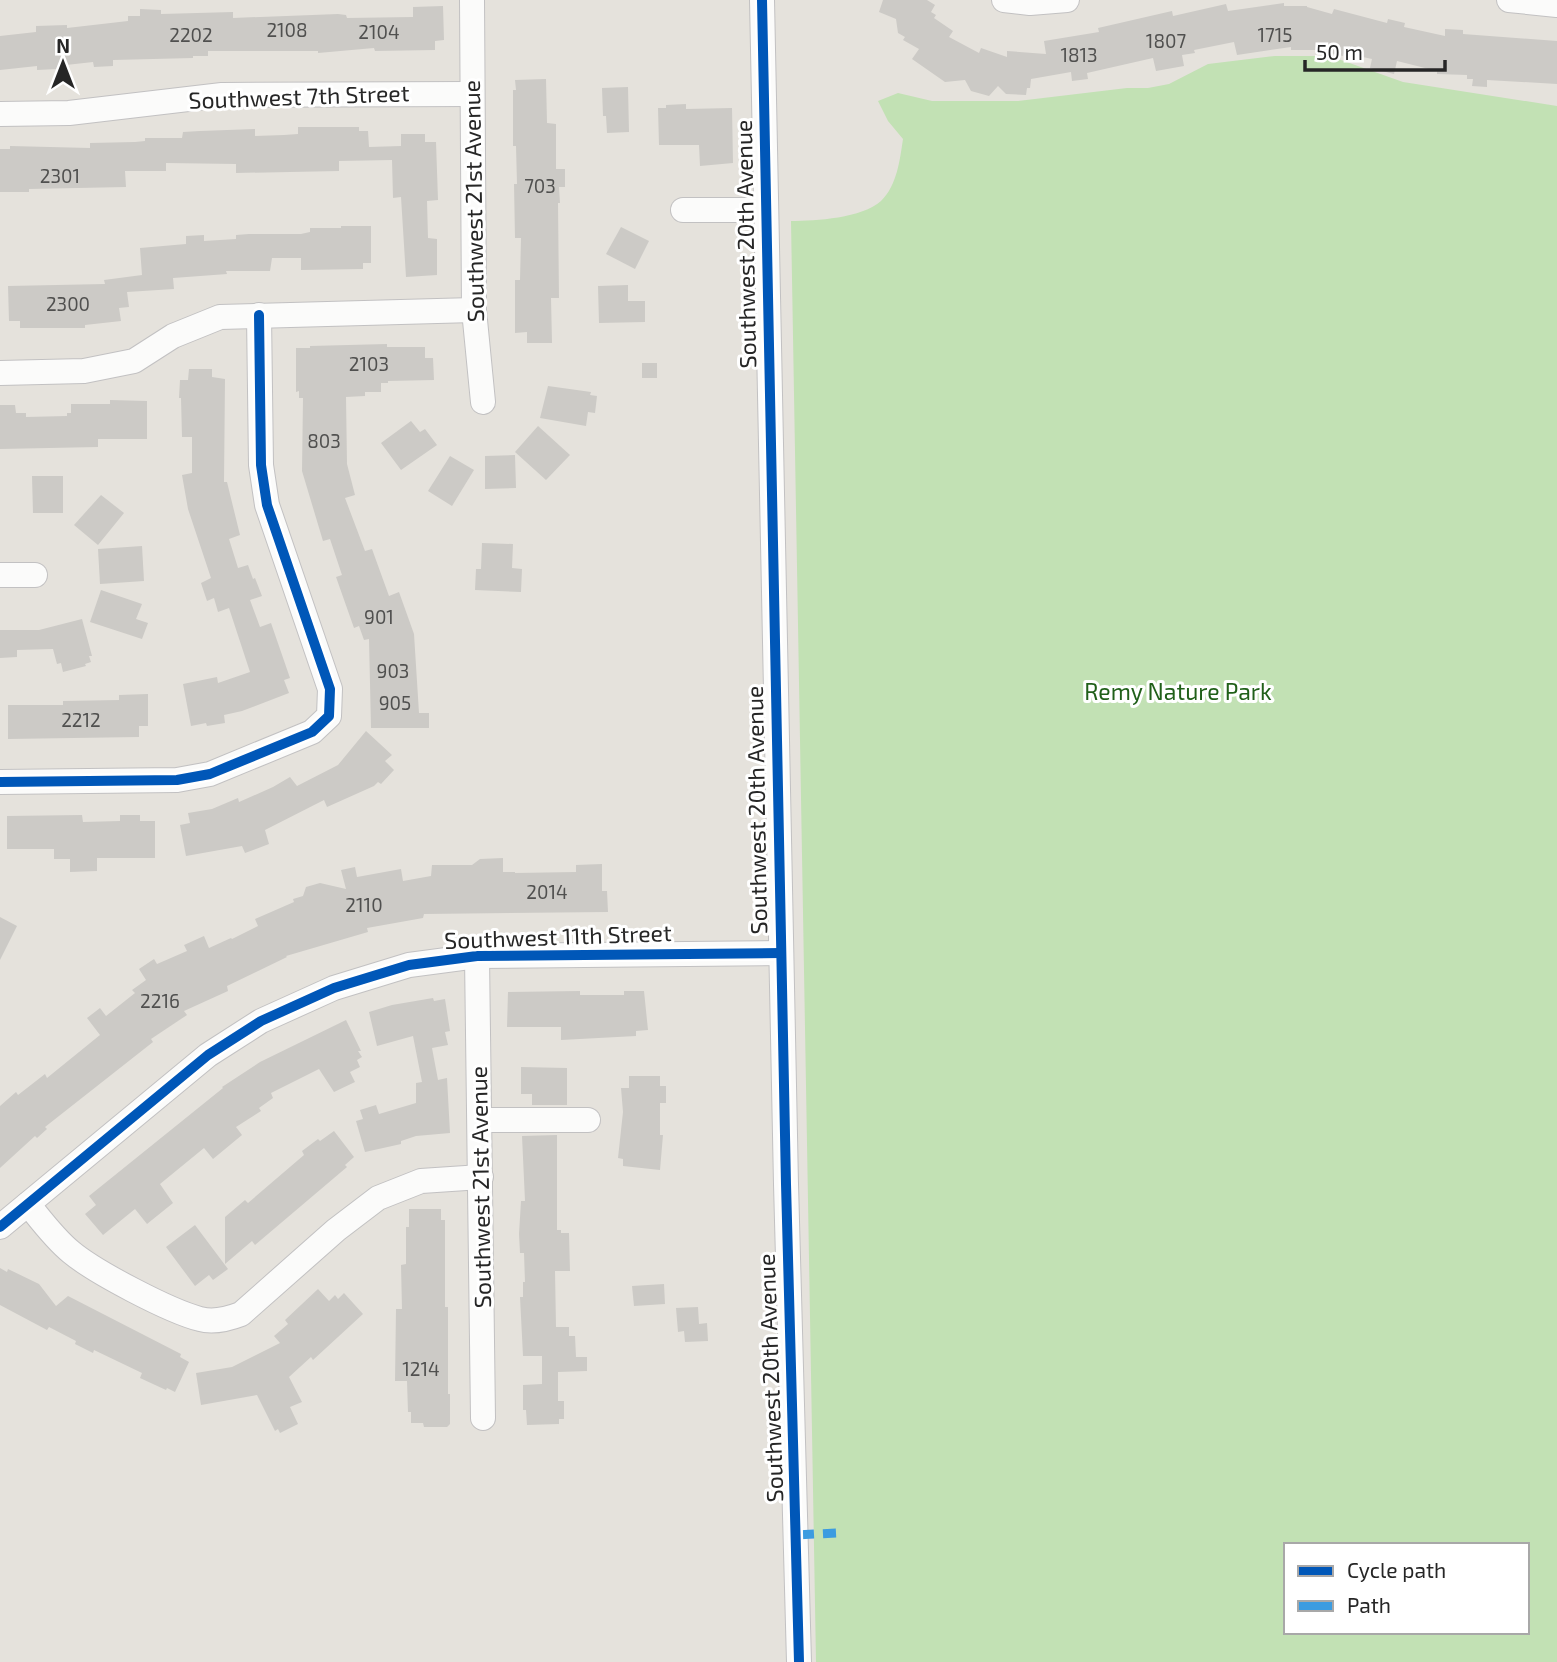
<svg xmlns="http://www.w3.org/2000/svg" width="1557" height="1662" viewBox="0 0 1557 1662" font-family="'Exo 2',sans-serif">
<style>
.green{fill:#c2e1b4;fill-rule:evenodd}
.building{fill:#cccac6}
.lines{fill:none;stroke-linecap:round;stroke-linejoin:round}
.minor-casing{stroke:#c2c1c2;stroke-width:26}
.minor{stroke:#fbfbfa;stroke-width:24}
.quiet{stroke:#3c9ce0;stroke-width:9;stroke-dasharray:18 9;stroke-linecap:butt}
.cycleway-casing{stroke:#fff;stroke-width:15}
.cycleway{stroke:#0057b8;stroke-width:10}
.labels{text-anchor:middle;stroke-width:6;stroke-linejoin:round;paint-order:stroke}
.number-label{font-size:19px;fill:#50504f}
.street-label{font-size:23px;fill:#262626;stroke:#fff}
.park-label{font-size:23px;fill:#21601a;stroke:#fff}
</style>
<rect width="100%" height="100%" fill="#e5e2dc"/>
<!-- green -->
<path class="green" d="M1275,56h45l21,4 62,22 154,24v1556h-741l-25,-1441c25,0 71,-3 90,-20 16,-15 19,-42 22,-62l-15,-18 -10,-20 20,-8 34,8h86l109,-13h21l21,-4 39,-20zM1286,1545h241v87h-241z"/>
<!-- building -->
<g class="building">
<path d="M883,0h44l8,5 -4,7 5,3 -2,3 19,13 -4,6 30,16 2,-5 26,9v-6l39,3 -2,-13 55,-9 -1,-4 74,-17 1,5 53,-12 2,7 56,-8v3h23v1l25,7 2,-5 53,14 1,-4 17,4 -1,4 41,9v-7l18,1v4l94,7v43l-70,-4v7l-15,-1 1,-7h-6v-4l-30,-1v-3l-40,-10 -3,13 -24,-6 2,-9 -28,-6 -1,3 -26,-6h-26v-3l-54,8 -3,-13 -40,8 1,3 -13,2 2,11 -28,5 -3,-13 -66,15 1,6 -16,2 -1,-9 -40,7 -1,9h-3l-1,7 -20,-1 -8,-8 -9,10 -18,-5 -6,-11 -20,2 -33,-23 7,-10 -16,-9 2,-3 -7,-4 -2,-14 -17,-7z"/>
<path d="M443,6l1,34 -9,1v9l-60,1 -1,-3 -56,5v-2h-110v5h-15v2l-80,2v6l-19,1 -1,-5 -36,4v3l-20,1v-4l-37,4v-34l36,-4v-6l31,-1v3l61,-7v-5h12v-7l21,1v4l72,-2v6l105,-4 8,1 1,3 66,-1v-10z"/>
<path d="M546,79l1,44 9,1v45h9v18h-6l1,16h-2l1,95h-8l1,45h-25v-11l-12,1v-53h5l1,-42h-6l-1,-54h3l-1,-38h-3v-56h3l-1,-10z"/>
<path d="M628,87l1,45 -22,1 -1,-17h-3l-1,-28z"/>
<path d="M686,104v5l46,-1 1,55 -33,3 -1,-21h-40l-1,-37h8v-3z"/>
<path d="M298,127h61v4h9l1,16 32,-1v-12h24v8h11l2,58 -11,1 1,37 9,1v36l-31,2 -5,-80 -8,1 -1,-38 -53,1v10l-103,2v-9l-70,-1v8h-41l1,16 -97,2v3h-29v-43h10v-3l80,2v-5l45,-1 10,-1v-3h37l1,-6 17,-1 55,-2v7l29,-1 14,-1z"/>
<path d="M341,226h30v37h-8v6l-62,1v-12h-29l-2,13h-44l1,3 -54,4 1,11 -47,3 2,15 -10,1 2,13 -36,4v3h-65v-7h-11l-1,-35 97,-2 -1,-4 38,-5 -2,-27 46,-4v-8l18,-1v6l32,-2v-4l13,-1h52l9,-2v-4h31z"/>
<path d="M621,227l28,14 -14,28 -29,-15z"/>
<path d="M628,285v16h17v21l-46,1 -1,-37z"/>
<path d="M387,344v3h38v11h8l1,22 -46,1v2h-7v9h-16v4l-19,1 1,67 8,31 -10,3 20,53 7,-2 17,47 10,-4 15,42 5,79h10v15h-58l-2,-89 -5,1 -5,-14 -5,2 -18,-51 6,-2 -12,-36 -7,2 -21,-70 1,-73h-4v-7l-3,1v-44h14v-2z"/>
<rect x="642" y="363" width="15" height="15"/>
<path d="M189,369h23v8l13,2 -1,103h3l13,53 -11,4 9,29 10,-3 5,14 2,-1 7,18 -12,4 10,27 11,-4 19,55 -6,2 5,13 -47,18 -18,4 1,8 -18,3 -1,-3 -15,3 -8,-42 34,-7 1,6 32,-11 -21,-64 -11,4 -4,-14 -7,3 -6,-18 10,-5 -23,-69 -6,-34 10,-2v-36h-10l-1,-39h-2l1,-18h8z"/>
<path d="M548,386l43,6 -1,3 7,1 -2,17 -7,-1 -2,14 -46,-8z"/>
<path d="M110,400l37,1v38h-49v8l-98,2v-44h15l1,8h10v4l41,-1v-3h4v-9h39z"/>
<path d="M411,421l9,11 5,-3 12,16 -36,25 -20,-27z"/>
<path d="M538,426l32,29 -24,25 -31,-28z"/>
<path d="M515,455l1,33 -31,1v-33z"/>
<path d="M450,456l24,14 -22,36 -24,-15z"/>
<path d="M32,476h31v37h-30z"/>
<path d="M101,495l23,18 -26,32 -24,-20z"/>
<path d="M482,543l31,1 -1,24 10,1 -1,23 -46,-2 1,-21h5z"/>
<path d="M142,546l2,35 -44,3 -2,-35z"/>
<path d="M101,590l41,14 -6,15 12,4 -6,16 -52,-17z"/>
<path d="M82,619l10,37h-3l2,6 -6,2 1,2 -23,6 -2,-9 -4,1 -4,-15 -36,1v7l-17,1v-28h39z"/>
<path d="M148,694v32h-9v11l-131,2v-34h55v-4l56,-1v-5z"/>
<path d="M366,731l26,24 -7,6 9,9 -13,14 -3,-2 -4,4 -47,21 -3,-7 -59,30 4,14 -24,9 -3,-7 -56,10 -6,-31 10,-2 -2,-10 24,-4 26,-11 1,4 34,-15 17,-10 7,9 41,-21z"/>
<path d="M82,815l1,7 37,-1v-6h20v6h15v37h-58v13l-27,1v-13h-16v-10h-47v-33z"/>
<path d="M503,858v14h12v1l61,-1v-7l26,-1v27h5l1,21 -184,2 -1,4 -56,10 1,4 -82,24 1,1 -60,29 1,5 -44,20 3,4 -36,24 2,3 -108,85 2,2 -10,9 -2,-2 -35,32v-62l16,-14 2,3 27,-21 2,4 53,-43 -13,-17 13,-10 6,8 29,-23 -3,-3 14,-10 -7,-11 15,-10 3,5 30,-13 -3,-6 20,-9 5,12 22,-10 1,1 26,-13 -3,-7 39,-17 -1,-3 10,-3 3,-9 14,-4 26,6 -5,-19 14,-3 2,10 44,-8 2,12 28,-5 1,-11h40l8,-6z"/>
<path d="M0,917l17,9 -17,34z"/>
<path d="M580,991v4h44v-4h20l4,39 -12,1v5l-75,4v-13h-54l1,-35z"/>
<path d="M433,998l1,3 11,-2 5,32 -5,1 3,13 -16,3 6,32 9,-2 3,55 -34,3 -15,5v3l-36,8 -9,-31 7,-2 -3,-9 16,-5 3,9 37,-11v-20l6,-1 -9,-46 -36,10 -8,-34 23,-7z"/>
<path d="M346,1020l15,31h-3l4,6 -5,3 3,7 -10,5 5,10 -21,10 -15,-23 -48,24 2,5 -14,10 2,3 -25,16 6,8 -29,24 -9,-11 -44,36 13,19 -26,21 -12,-15 -32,26 -18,-21 11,-9 -7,-9 134,-108 -1,-1 38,-25z"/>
<path d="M521,1067l46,1v37h-35v-11h-11z"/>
<path d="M629,1076h31v10h6v17h-6v32h3l-3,35 -37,-4v-7l-5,-1 5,-46 -2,-24h8z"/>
<path d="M334,1131l20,26 -9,8 2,2 -92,78 -3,-4 -27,23v-47l20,-17 3,3 56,-48 -2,-4 16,-12 2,2z"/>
<path d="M557,1135v95h4v3h8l1,38h-15l1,56h13v9h6l1,21h11v14l-29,1v29h6v18h-5v5l-32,1 -1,-15h-3v-25l19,-1v-28h-19l-3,-59h3v-15h2l-1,-29h-4l-1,-19 2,-33h4l-3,-65z"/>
<path d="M409,1209h32v11h4v87h3v87h2v30l-3,3h-23l-1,-4h-12v-11h-3l-1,-31h-12l1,-72h6l-1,-44 5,-1v-37h3z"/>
<path d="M195,1225l33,44 -15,11 -4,-5 -14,11 -29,-39z"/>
<path d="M0,1268l7,4 1,-3 31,15 17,22 12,-10 113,58 -1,3 9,5 -14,30 -8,-4 -1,2 -26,-12 2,-5 -48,-23 -1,3 -18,-9 1,-3 -27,-14 -2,3 -47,-25z"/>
<path d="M664,1284l1,20 -31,2 -2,-20z"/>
<path d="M318,1289l11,12 6,-6 3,4 6,-6 19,21 -50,46 -2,-3 -22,20 13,25 -12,5 8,17 -18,9 -2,-4 -3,2 -18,-36 -56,10 -5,-32 36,-6 48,-24 -6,-7 14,-12 -3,-4z"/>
<path d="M698,1307l1,17 8,-1 1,18 -23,1 -1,-11 -6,1 -2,-24z"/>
</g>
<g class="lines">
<!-- minor casing -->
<g class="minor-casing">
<g id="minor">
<path d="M472,0l2,310 9,92"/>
<path d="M762,0l24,1184 13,478"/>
<path d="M1004,0l26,3 37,-3"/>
<path d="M1509,0l48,5"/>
<path d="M0,114l69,-1 153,-18 250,-1"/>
<path d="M683,210h83"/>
<path d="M0,373l84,-2 50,-10 39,-25 47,-19 254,-7"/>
<path d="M0,575h35"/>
<path d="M0,782l177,-2 33,-6 102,-42 17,-16 1,-27 -63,-184 -6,-40 -2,-150"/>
<path d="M477,956l6,462"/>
<path d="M481,1120h107"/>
<path d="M28,1204c13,16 26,34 43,48 24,20 98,59 129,67 14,4 28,0 41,-5l95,-84 42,-32 43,-17 60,-4"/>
<path d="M0,1227l208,-172 53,-34 73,-33 75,-23 68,-9 304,-3"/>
</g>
</g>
<!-- minor -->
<use href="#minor" class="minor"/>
<!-- quiet -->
<path class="quiet" d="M796,1535l40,-2"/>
<!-- cycleway casing -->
<g class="cycleway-casing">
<g id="cycleway">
<path d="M762,0l24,1184 13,478"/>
<path d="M0,782l177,-2 33,-6 102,-42 17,-16 1,-27 -63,-184 -6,-40 -2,-150"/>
<path d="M0,1227l208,-172 53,-34 73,-33 75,-23 68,-9 304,-3"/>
</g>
</g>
<!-- cycleway -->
<use href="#cycleway" class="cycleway"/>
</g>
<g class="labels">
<!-- number labels -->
<g class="number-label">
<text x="287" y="37">2108</text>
<text x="379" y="39">2104</text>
<text x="191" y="42">2202</text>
<text x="1275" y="42">1715</text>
<text x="1166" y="48">1807</text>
<text x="1079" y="62">1813</text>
<text x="60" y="183">2301</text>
<text x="540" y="193">703</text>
<text x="68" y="311">2300</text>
<text x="369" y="371">2103</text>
<text x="324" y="448">803</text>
<text x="379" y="624">901</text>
<text x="393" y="678">903</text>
<text x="395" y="710">905</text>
<text x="81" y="727">2212</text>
<text x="547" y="899">2014</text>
<text x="364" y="912">2110</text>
<text x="160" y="1008">2216</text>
<text x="421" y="1376">1214</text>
</g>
<!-- street labels -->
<g class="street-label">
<text transform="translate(299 97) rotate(-2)" y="8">Southwest 7th Street</text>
<text transform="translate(474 201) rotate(-91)" y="8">Southwest 21st Avenue</text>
<text transform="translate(746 244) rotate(-91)" y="8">Southwest 20th Avenue</text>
<text transform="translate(757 810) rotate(-91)" y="8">Southwest 20th Avenue</text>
<text transform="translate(558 937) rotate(-2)" y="8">Southwest 11th Street</text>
<text transform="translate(481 1187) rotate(-91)" y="8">Southwest 21st Avenue</text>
<text transform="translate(771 1378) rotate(-92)" y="8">Southwest 20th Avenue</text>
</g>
<!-- park labels -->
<g class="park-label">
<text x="1178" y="700">Remy Nature Park</text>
</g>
</g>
<!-- legend -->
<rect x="1284" y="1543" width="245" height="91" fill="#ffffff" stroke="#a8a8a8" stroke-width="2"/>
<rect x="1298" y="1566" width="35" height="10" fill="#0057b8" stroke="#a8a8a8" stroke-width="2"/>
<text x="1347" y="1578" font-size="21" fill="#262626">Cycle path</text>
<rect x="1298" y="1601" width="35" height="10" fill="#3c9ce0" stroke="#a8a8a8" stroke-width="2"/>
<text x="1347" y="1613" font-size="21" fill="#262626">Path</text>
<!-- north arrow -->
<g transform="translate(63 63)" stroke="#ffffff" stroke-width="5" paint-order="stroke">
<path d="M0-5L12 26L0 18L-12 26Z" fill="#262626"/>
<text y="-10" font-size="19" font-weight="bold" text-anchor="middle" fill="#262626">N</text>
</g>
<!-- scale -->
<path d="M1305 60v10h140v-10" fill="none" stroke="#262626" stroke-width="3.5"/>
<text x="1316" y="60" font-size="21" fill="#262626" stroke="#ffffff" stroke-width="5" paint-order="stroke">50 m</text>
</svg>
